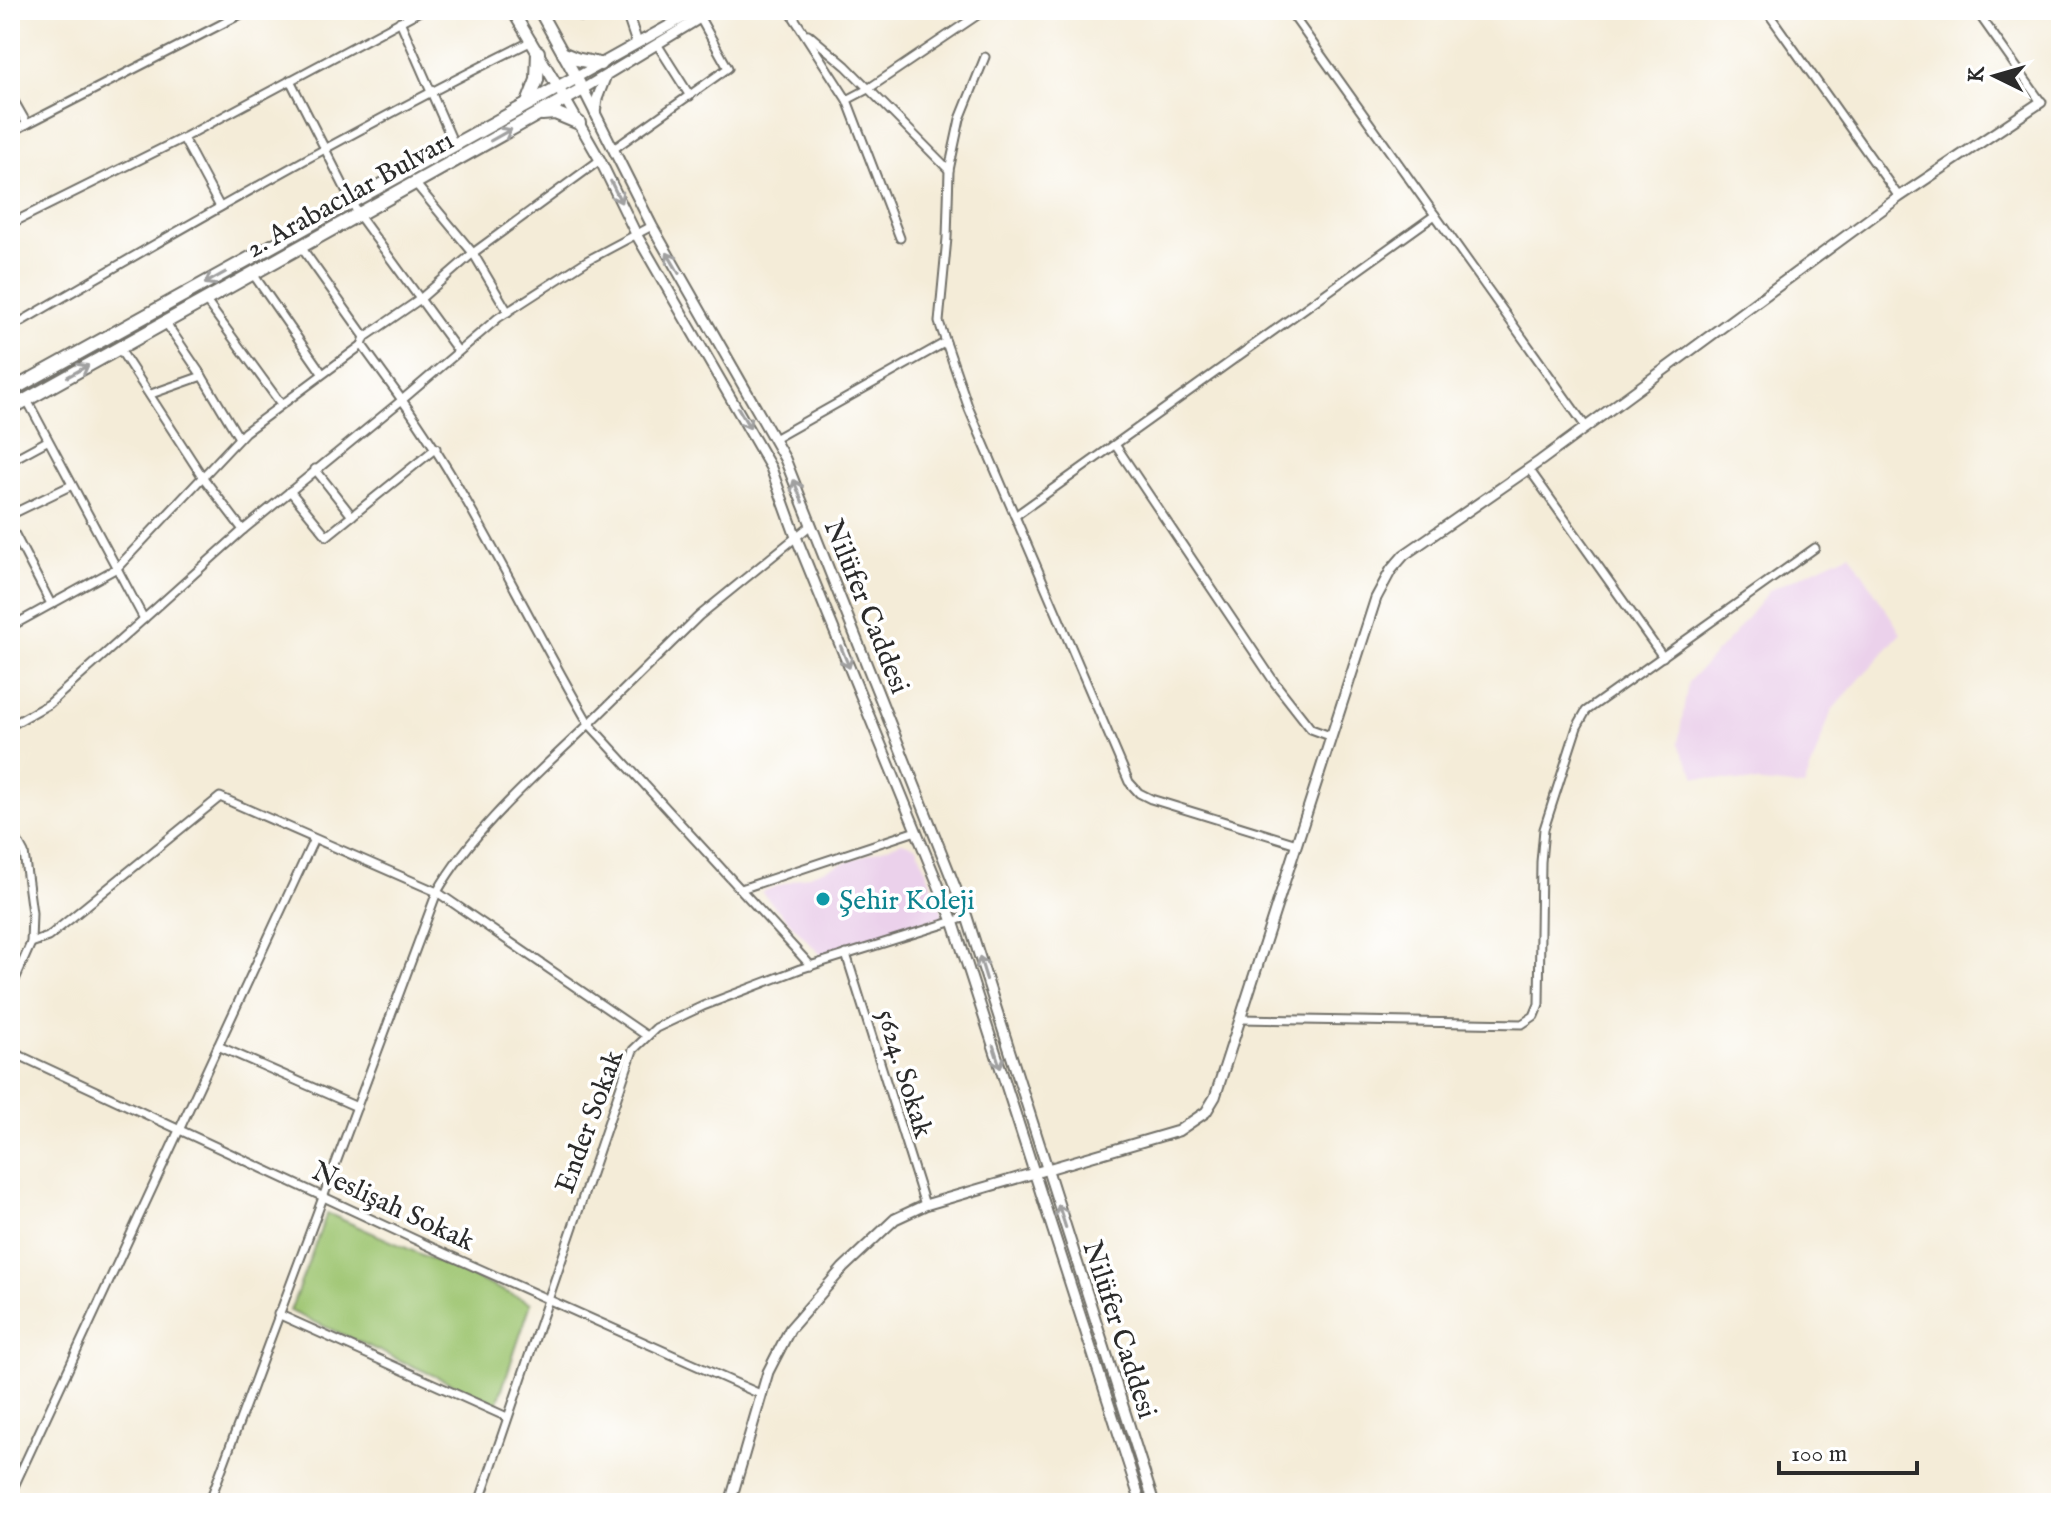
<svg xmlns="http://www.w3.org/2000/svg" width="2071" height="1513" viewBox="0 0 2071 1513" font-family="'IM FELL English',serif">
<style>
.built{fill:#ebd1eb}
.green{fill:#9dc570;stroke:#64784e;stroke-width:2}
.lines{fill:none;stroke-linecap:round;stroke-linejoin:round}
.minor-casing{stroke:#716f68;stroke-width:11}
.tertiary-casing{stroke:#716f68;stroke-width:13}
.secondary-casing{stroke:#716f68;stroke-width:14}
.primary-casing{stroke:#716f68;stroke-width:16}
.minor{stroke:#fff;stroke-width:7}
.tertiary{stroke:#fff;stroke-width:9}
.secondary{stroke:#fff;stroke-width:10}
.primary{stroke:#fff;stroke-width:12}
.oneway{stroke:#a0a0a0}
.culture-dot{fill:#0f9aa8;stroke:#fff;stroke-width:3}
.labels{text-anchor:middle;stroke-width:7;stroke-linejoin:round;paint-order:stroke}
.street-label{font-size:28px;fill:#2b2b2b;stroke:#fff}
.culture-label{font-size:28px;fill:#0d838f;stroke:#fff;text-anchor:start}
</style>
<rect width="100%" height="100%" fill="#fff"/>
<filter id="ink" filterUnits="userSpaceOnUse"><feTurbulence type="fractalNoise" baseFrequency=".0125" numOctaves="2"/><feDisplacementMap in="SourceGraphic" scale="16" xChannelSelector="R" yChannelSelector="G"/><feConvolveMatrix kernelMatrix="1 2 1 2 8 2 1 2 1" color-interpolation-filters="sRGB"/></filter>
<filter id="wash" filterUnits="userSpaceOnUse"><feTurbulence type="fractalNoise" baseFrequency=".006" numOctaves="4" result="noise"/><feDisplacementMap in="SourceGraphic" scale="32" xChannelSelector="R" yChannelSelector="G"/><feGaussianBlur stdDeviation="1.8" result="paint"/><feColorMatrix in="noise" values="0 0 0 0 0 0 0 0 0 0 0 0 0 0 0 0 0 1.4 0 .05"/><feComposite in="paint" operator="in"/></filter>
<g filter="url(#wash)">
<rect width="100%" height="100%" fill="#f4ecd8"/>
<!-- built -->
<g class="built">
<path d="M1850,553l51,80 -69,77 -28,77 -108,-10 -18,-33 10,-62 46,-48 36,-44z"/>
<path d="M902,842l15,5 27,69 -122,40 -61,-64z"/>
</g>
<!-- green -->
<path class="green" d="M327,1213l204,90 -34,101 -207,-93z"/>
</g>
<g filter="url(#ink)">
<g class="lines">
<!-- minor casing -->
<g class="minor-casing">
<g id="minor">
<path d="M578,10l3,7 11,-7"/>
<path d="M789,10l58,90 53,138"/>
<path d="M1215,10l22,7 49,-7"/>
<path d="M1289,10l297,417"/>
<path d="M1766,10l133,187"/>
<path d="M1976,10l65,92"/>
<path d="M400,21l53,121"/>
<path d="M808,34l38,32 103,104"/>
<path d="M657,44l33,52"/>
<path d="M985,57l-25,62 -11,51 -2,68 -8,84 30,87 160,373 10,11 12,6 146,45"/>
<path d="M290,80l68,134 100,137"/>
<path d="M10,94l17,30 -17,9"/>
<path d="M847,100l21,-11 117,-79"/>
<path d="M27,124l222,-114"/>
<path d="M183,138l37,69"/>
<path d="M615,148l113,-80 -28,-50"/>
<path d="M415,183l58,70 35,59"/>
<path d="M10,224l173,-86 239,-128"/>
<path d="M652,226l-64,34 -90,58 -96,82c72,100 124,217 187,324l110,-108 112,-91"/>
<path d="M253,274l69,99"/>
<path d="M206,301l75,103"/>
<path d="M166,323l36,53 37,62"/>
<path d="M10,328c172,-100 344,-199 522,-287"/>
<path d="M365,337l54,-37 54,-47 127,-93"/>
<path d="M119,348l83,128 41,54"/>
<path d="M10,372l9,15"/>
<path d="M151,394l51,-18"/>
<path d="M27,400l117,219"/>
<path d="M774,439l172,-97"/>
<path d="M1116,446l159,237 36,46 19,7"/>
<path d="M10,461l37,-20"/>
<path d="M315,469l37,47"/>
<path d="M1529,469l134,188"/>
<path d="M290,491l37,45 109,-88"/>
<path d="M10,515l62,-30"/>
<path d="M1015,516l420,-301"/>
<path d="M10,525l41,79"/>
<path d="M10,627l107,-59 128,-136 117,-87"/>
<path d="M10,726l39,-22 194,-174 159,-130 -40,-55 3,-8 -64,-90"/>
<path d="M10,827l14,26 8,60 -1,30 -21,48"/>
<path d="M741,889l175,-58"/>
<path d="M31,943l17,-6 172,-140 217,95 210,144"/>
<path d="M846,954l79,251"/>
<path d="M1241,1019l281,5 12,-8 5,-12 2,-142 3,-33 33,-102 9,-16 229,-163"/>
<path d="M218,1046l139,61"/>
<path d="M10,1051l434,202 316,141"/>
<path d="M278,1314l229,103"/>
<path d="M10,1495l304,-656"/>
<path d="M209,1503l228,-611c38,-65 98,-116 152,-168l222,242"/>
<path d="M479,1503l154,-453 23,-22 47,-22 97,-37 167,-52"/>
</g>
</g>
<!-- tertiary casing -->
<g class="tertiary-casing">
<g id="tertiary">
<path d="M626,10l11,33"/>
<path d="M706,10l-6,8 -117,71 69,137 133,233 182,458 187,586"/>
<path d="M577,77l120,-67"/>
<path d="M565,99l35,61 36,74 135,234 25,69 157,384 188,582"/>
<path d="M595,113l2,-14 8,-21"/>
<path d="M730,1503l38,-131 22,-43 53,-61 52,-49 30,-14 253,-74 28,-19 9,-15 161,-499 15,-28 13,-15 136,-94 359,-264 142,-95"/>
</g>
</g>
<!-- secondary casing -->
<g class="secondary-casing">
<g id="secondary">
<path d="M512,10l50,84"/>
<path d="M539,10l41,74"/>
</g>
</g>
<!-- primary casing -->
<g class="primary-casing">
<g id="primary">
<path d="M564,54l12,5 24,5"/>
<path d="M528,103l9,-23 1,-28"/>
<path d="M542,114l13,-1 24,10"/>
<path d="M10,391l567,-314"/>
<path d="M10,409l573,-320"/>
</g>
</g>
<!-- minor -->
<use href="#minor" class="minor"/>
<!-- tertiary -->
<use href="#tertiary" class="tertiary"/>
<!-- secondary -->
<use href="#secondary" class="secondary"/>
<!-- primary -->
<use href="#primary" class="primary"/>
</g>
<!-- one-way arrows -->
<defs><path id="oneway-shaft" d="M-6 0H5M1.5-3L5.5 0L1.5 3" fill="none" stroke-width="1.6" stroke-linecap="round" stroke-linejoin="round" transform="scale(2)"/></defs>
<g class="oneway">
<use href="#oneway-shaft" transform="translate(501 135) rotate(-29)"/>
<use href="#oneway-shaft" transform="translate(616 192) rotate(64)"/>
<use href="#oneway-shaft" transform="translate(673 263) rotate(-120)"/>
<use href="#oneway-shaft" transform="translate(215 278) rotate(151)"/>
<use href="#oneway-shaft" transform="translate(78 371) rotate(-29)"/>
<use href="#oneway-shaft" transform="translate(744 418) rotate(60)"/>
<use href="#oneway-shaft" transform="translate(798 491) rotate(-112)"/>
<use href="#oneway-shaft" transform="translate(845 657) rotate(68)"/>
<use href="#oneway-shaft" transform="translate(983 968) rotate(-107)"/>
<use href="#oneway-shaft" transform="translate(997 1057) rotate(72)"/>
<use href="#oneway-shaft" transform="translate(1062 1216) rotate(-108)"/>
</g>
</g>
<!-- markers -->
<circle class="culture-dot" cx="823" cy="899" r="8"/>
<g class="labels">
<!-- street labels -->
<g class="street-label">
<text transform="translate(349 193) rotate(-29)" y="10">2. Arabacılar Bulvarı</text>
<text transform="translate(868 606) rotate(68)" y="10">Nilüfer Caddesi</text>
<text transform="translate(906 1073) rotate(73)" y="10">5624. Sokak</text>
<text transform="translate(588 1121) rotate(-70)" y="10">Ender Sokak</text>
<text transform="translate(394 1205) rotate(25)" y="10">Neslişah Sokak</text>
<text transform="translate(1121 1329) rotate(72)" y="10">Nilüfer Caddesi</text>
</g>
<!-- culture labels -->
<g class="culture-label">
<text x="839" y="909">Şehir Koleji</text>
</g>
</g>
<!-- margin -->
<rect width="2071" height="1513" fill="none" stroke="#fff" stroke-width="40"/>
<!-- north arrow -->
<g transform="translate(1995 76) rotate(275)" stroke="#ffffff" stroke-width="6" paint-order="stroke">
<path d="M0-6L14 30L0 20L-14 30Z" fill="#2b2b2b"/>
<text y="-12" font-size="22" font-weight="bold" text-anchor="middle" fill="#2b2b2b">K</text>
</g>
<!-- scale -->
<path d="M1779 1461v12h138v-12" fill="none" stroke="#2b2b2b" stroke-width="4"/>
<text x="1791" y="1461" font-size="24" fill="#2b2b2b" stroke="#ffffff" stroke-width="6" paint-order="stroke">100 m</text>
</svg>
